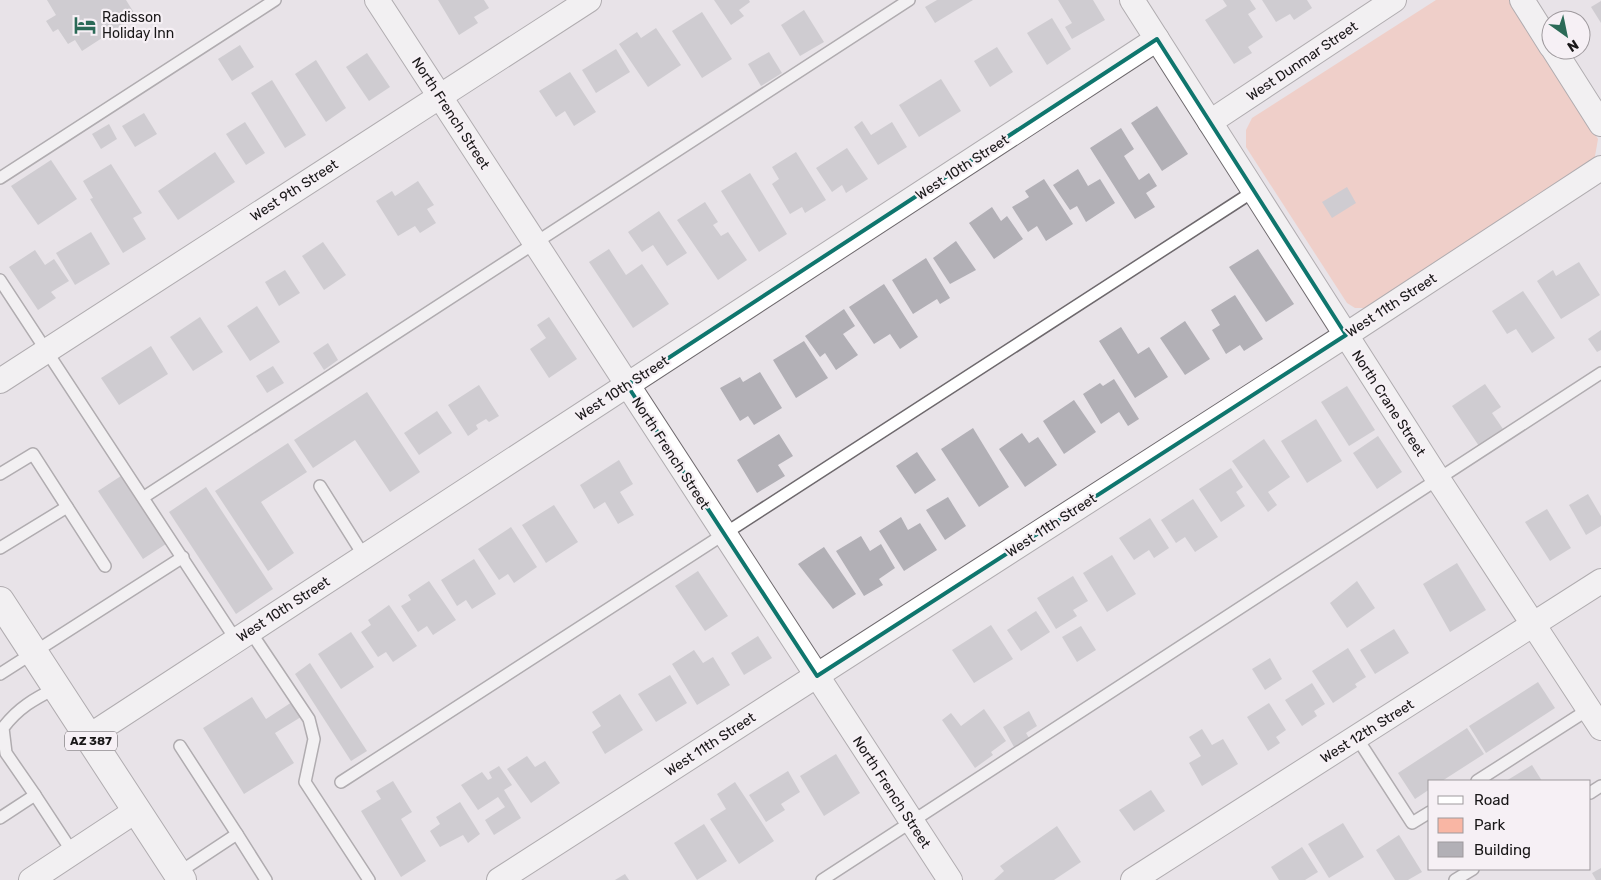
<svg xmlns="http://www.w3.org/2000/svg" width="1601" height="880" viewBox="0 0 1601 880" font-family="Rubik,sans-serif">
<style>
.green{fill:#f9b6a4}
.building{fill:#b2b0b6}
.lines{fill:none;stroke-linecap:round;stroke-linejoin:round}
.lane-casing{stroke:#6e696d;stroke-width:14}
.street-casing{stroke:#6e696d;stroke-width:26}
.primary-casing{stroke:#6e696d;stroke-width:30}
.lane{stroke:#fff;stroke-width:11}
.street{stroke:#fff;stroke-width:24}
.primary{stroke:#fff;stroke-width:28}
.marked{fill:none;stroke:#0f766e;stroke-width:4;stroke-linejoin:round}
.labels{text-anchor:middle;stroke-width:4.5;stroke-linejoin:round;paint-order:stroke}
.shield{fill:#f6f0f5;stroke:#5b585a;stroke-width:1}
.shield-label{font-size:12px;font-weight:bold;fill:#191718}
.poi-label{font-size:14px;fill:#191718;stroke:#f6f0f5;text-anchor:start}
.street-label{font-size:14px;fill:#191718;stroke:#f6f0f5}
</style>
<rect width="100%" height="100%" fill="#e8e3e8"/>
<!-- green -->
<path class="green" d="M1436,0h73l89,139 -4,23 -226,146h-13l-8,-5 -101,-156v-17l6,-12z"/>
<!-- building -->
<g class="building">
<path d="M47,0h79l10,16 -54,35 -7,-11 -7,4 -10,-15 -5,3 -7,-11 10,-6z"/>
<path d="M438,0h46l5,8 -15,9 4,6 -19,12z"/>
<path d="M714,0h35l1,2 -11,8 5,6 -13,9z"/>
<path d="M937,0h36l-38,23 -10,-16z"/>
<path d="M1058,0h35l12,20 -33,19 -7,-12 7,-4z"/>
<path d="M1223,0h27l6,9 -8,5 15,23 -15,10 4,6 -18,11 -29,-44 22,-14z"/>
<path d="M1262,0h45l5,8 -18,12 -4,-6 -14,8z"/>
<path d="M1601,1v22l-10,-16z"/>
<path d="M804,10l20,32 -24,14 -19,-31z"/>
<path d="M702,12l30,47 -30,19 -30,-47z"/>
<path d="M1052,18l19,31 -24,16 -20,-32z"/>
<path d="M656,28l25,37 -33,22 -29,-43 18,-12 4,6z"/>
<path d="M240,45l14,22 -22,14 -14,-22z"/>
<path d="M997,47l16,25 -23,15 -16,-26z"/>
<path d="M616,49l14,23 -34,21 -14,-23z"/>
<path d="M769,52l13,21 -21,13 -13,-22z"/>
<path d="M367,53l23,34 -21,14 -23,-34z"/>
<path d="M316,60l30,48 -20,14 -31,-48z"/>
<path d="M570,72l26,40 -22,14 -9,-15 -9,6 -17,-26z"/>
<path d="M941,79l20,32 -42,26 -20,-32z"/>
<path d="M272,80l34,55 -21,13 -34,-55z"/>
<path d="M1157,106l31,48 -26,17 -31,-48z"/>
<path d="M144,113l13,21 -22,13 -13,-21z"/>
<path d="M862,121l9,14 21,-13 15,25 -29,18 -24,-38z"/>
<path d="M245,122l20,31 -19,12 -20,-31z"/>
<path d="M109,124l8,15 -16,10 -9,-15z"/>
<path d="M1121,128l13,21 -10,7 15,24 10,-7 8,13 -11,7 9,14 -20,12 -45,-71z"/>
<path d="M847,148l21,31 -22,14 -4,-8 -10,7 -16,-24z"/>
<path d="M215,152l20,30 -57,38 -20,-29z"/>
<path d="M796,152l30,48 -21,13 -3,-6 -12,7 -18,-30 7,-5 -7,-12z"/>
<path d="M51,160l26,39 -39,26 -27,-39z"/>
<path d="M111,164l31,49 -9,5 13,21 -23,14 -33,-54 3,-1 -10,-17z"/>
<path d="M1078,169l10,17 12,-7 15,24 -29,19 -9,-16 -7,4 -17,-25z"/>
<path d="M750,173l37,61 -28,18 -38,-61z"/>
<path d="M1044,179l29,45 -27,17 -9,-15 -9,6 -16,-25 17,-10 -4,-6z"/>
<path d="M418,181l16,24 -7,4 9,14 -16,10 -5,-7 -17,10 -22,-35 16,-10 3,5z"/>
<path d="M1347,187l9,16 -24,15 -10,-16z"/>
<path d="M705,202l13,20 -5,3 8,11 7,-4 19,28 -29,20 -41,-60z"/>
<path d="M992,207l9,14 6,-5 16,23 -29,20 -25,-36z"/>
<path d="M659,211l28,42 -20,13 -14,-21 -11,7 -14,-20z"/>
<path d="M91,232l19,32 -35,21 -19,-32z"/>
<path d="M956,241l20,29 -26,14 -17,-26z"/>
<path d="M323,242l23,33 -22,15 -22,-34z"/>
<path d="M609,249l17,26 16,-11 27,40 -36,24 -44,-66z"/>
<path d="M1258,249l36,55 -28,18 -37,-55z"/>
<path d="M35,250l10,15 9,-6 15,22 -18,11 5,6 -18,12 -29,-43z"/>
<path d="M926,258l24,40 -10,6 -3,-5 -24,15 -21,-34z"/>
<path d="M1579,262l21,33 -39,24 -24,-38 16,-11 3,6z"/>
<path d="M285,270l15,23 -21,13 -14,-24z"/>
<path d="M884,284l34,53 -18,12 -10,-15 -16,10 -25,-37z"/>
<path d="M1523,291l32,47 -23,15 -16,-24 -9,5 -15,-23z"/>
<path d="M1235,295l28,44 -19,12 -4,-6 -14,9 -14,-24 8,-5 -9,-15z"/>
<path d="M257,306l23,36 -30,19 -23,-35z"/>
<path d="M844,309l11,17 -12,8 15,21 -22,15 -11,-17 -5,4 -15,-21z"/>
<path d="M200,317l23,35 -30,19 -23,-34z"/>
<path d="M549,317l28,42 -28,19 -19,-29 16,-11 -9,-13z"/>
<path d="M1185,321l25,38 -25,16 -25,-37z"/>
<path d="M1121,327l17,27 11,-7 19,30 -33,21 -36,-57z"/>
<path d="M1601,330v20l-4,2 -9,-13z"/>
<path d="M804,341l24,37 -32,20 -23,-38z"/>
<path d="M328,343l10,17 -14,10 -11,-17z"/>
<path d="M151,346l17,28 -49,31 -18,-27z"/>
<path d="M273,366l11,17 -17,10 -11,-17z"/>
<path d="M760,372l22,36 -28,17 -6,-9 -8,5 -20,-33 20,-11 3,5z"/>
<path d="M1114,379l25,40 -11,7 -9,-14 -18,12 -18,-30 17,-11 3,3z"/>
<path d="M1485,384l16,23 -9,6 11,16 -24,17 -27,-40z"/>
<path d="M479,385l20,31 -10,6 -3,-3 -10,6 2,4 -10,7 -20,-31z"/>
<path d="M1347,386l28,44 -26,16 -28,-44z"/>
<path d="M367,392l53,80 -30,20 -35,-52 -42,28 -19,-28z"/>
<path d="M1074,400l22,32 -32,22 -21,-33z"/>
<path d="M437,411l15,22 -33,22 -15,-22z"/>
<path d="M1316,419l26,42 -35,22 -26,-42z"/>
<path d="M973,428l36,59 -30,20 -38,-58z"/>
<path d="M1022,433l7,10 9,-6 19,28 -32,22 -26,-38z"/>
<path d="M779,434l14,22 -15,9 7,11 -28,17 -20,-33z"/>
<path d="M1378,436l24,36 -25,17 -24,-36z"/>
<path d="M1264,439l26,38 -22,15 9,13 -9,7 -36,-51z"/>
<path d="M288,443l19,29 -46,30 33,51 -26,18 -53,-80z"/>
<path d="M917,452l19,28 -21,14 -19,-28z"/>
<path d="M619,460l14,24 -13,8 14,23 -16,9 -13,-22 -11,7 -14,-24z"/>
<path d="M1231,468l12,19 -7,5 9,14 -24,16 -22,-33z"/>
<path d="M124,474l45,68 -26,17 -45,-68z"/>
<path d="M206,487l67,102 -37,25 -67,-102z"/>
<path d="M1588,494l13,22v10l-15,9 -17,-30z"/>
<path d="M948,497l18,29 -21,14 -19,-30z"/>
<path d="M1193,499l25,38 -23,15 -10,-15 -9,6 -15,-23z"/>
<path d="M554,505l24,37 -32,21 -24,-38z"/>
<path d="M1547,509l24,39 -21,13 -25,-39z"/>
<path d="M901,517l7,13 12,-7 17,27 -33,21 -25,-40z"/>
<path d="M1150,518l19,30 -15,10 -5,-8 -15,10 -15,-22z"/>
<path d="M511,527l26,40 -23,16 -6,-9 -9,6 -21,-31z"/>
<path d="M861,536l9,15 11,-7 14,24 -16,11 4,6 -19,11 -28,-45z"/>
<path d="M824,547l32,47 -23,15 -35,-45z"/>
<path d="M1112,555l24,39 -29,18 -24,-39z"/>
<path d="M474,559l22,35 -24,15 -6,-9 -9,6 -16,-26z"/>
<path d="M1457,563l29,47 -36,22 -27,-48z"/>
<path d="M698,571l30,45 -23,15 -30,-45z"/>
<path d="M1073,576l15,25 -15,9 4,6 -21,13 -19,-31z"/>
<path d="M429,581l27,39 -23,15 -6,-9 -9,6 -17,-26 10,-6 -3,-5z"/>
<path d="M1357,581l18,27 -28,20 -17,-25z"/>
<path d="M389,605l28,41 -24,16 -7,-10 -8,5 -17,-25 10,-7 -3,-5z"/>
<path d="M1036,611l14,21 -29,19 -14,-21z"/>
<path d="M991,625l22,34 -39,24 -22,-33z"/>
<path d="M1081,626l15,24 -19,12 -15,-25z"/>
<path d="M1394,629l15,24 -34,21 -15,-24z"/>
<path d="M351,632l23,35 -33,22 -23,-35z"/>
<path d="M758,636l14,22 -28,17 -13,-22z"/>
<path d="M1348,648l18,29 -11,7 2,3 -24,16 -21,-32z"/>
<path d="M694,650l9,13 10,-6 17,28 -33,20 -25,-41z"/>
<path d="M1270,658l12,21 -17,11 -13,-21z"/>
<path d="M310,663l57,88 -16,10 -56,-87z"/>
<path d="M670,675l17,28 -31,19 -18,-28z"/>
<path d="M1538,682l17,26 -69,45 -17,-27z"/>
<path d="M1312,683l13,21 -11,7 3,5 -15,10 -17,-26z"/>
<path d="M620,694l23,36 -38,24 -13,-22 9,-6 -9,-14z"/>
<path d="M252,697l14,22 26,-17 9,15 -26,16 19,30 -50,31 -41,-66z"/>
<path d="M1269,703l17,27 -10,7 4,6 -12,8 -21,-34z"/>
<path d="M984,709l22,32 -15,11 2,3 -18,13 -33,-48 9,-7 10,13z"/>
<path d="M1029,711l8,15 -11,7 3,5 -15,9 -11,-20z"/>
<path d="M1467,728l17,26 -42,27h-12v8l-15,10 -17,-26z"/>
<path d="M1202,729l10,16 11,-6 15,25 -36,22 -13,-23 12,-7 -12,-19z"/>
<path d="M836,754l24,39 -36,23 -24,-40z"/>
<path d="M527,756l8,11 10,-6 15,22 -29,20 -24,-34z"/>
<path d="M1532,765l10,16h-36z"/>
<path d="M499,766l13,19 -8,5 17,28 -27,17 -9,-15 20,-13 -7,-10 -20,13 -17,-25 21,-13 6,8 4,-2 -3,-6z"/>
<path d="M788,771l12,21 -19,12 4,6 -19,12 -17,-27z"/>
<path d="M393,781l19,31 -11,7 25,42 -25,16 -40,-66 20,-12 -5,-8z"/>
<path d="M735,782l39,59 -35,23 -29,-45 16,-10 -9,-15z"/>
<path d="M1151,790l14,21 -31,20 -15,-21z"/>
<path d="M460,802l20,32 -12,9 -5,-8 -23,12 -10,-16 10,-7 -4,-7z"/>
<path d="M1343,823l21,34 -35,21 -21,-34z"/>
<path d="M704,824l23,37 -30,19 -23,-37z"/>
<path d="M1057,826l24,36 -27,18h-60l10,-9 -4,-5z"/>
<path d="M1399,835l23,37 -14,8h-13l-19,-30z"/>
<path d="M1302,847l16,25 -13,8h-26l-8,-13z"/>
<path d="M1601,868v12h-5l-4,-7z"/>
<path d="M625,874l4,6h-14z"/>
</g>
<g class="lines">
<!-- lane casing -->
<g class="lane-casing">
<g id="lane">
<path d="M0,178l275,-178"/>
<path d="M0,280l236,360"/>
<path d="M0,474l33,-20 72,112"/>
<path d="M320,486l44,70"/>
<path d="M144,497l765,-497"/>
<path d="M0,548l67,-41"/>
<path d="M250,631l59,88 5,20 -9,43 64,98"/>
<path d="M0,674l183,-117"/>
<path d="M1357,738l55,85 18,-11"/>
<path d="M180,746l57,88"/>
<path d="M1477,781l112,-72"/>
<path d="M341,782l913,-591"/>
<path d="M1590,793l11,-7"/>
<path d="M35,795l-29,-42 -3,-25c15,-20 31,-29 53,-40"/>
<path d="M0,818l35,-23 38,58"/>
<path d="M178,873l59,-39 29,46"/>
<path d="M822,880l779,-507"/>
<path d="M1455,880l18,-11"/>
</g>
</g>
<!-- street casing -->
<g class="street-casing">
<g id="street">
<path d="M377,0l573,880"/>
<path d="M1132,0l306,479 163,249"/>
<path d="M1522,0l29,46"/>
<path d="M1554,50l47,74"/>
<path d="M1210,122l184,-122"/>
<path d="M0,381l589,-381"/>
<path d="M88,737l1069,-698"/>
<path d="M31,880l106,-70"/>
<path d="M499,880l847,-545 255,-167"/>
<path d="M1133,880l468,-299"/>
</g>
</g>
<!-- primary casing -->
<g class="primary-casing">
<path id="primary" d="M0,601l182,279"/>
</g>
<!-- lane -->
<use href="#lane" class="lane"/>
<!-- street -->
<use href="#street" class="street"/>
<!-- primary -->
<use href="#primary" class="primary"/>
</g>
<!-- marked area -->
<path d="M0 0H1601V880H0ZM1157,39l189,296 -529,341 -190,-291z" fill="#e8e3e8" fill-opacity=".55" fill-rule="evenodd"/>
<path class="marked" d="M1157,39l189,296 -529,341 -190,-291z"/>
<!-- icons -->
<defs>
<g id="hotel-bare" transform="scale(1.725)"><path d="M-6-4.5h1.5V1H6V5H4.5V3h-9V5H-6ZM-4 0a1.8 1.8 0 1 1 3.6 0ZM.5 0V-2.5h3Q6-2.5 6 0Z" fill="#2b6a57" stroke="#f6f0f5" stroke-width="2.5" paint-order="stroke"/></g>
</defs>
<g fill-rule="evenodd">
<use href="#hotel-bare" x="85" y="25"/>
</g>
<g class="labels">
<!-- shield labels -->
<rect class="shield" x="65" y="731.5" width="52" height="19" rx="4"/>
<g class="shield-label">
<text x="91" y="745">AZ 387</text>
</g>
<!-- poi labels -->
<g class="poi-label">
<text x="102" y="22">Radisson<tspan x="102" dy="16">Holiday Inn</tspan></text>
</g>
<!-- street labels -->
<g class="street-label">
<text transform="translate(1302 61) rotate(-34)" y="5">West Dunmar Street</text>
<text transform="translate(451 113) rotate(57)" y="5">North French Street</text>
<text transform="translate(962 167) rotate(-33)" y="5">West 10th Street</text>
<text transform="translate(294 190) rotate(-33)" y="5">West 9th Street</text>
<text transform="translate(1391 305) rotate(-33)" y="5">West 11th Street</text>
<text transform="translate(622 388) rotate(-33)" y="5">West 10th Street</text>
<text transform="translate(1389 403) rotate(57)" y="5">North Crane Street</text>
<text transform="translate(671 453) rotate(57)" y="5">North French Street</text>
<text transform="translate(1051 525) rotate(-33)" y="5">West 11th Street</text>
<text transform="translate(283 609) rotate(-33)" y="5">West 10th Street</text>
<text transform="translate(1367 731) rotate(-32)" y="5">West 12th Street</text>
<text transform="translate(710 744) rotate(-33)" y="5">West 11th Street</text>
<text transform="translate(892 792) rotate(57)" y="5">North French Street</text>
</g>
</g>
<!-- legend -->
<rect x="1428" y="780" width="162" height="90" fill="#f6f0f5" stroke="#9e999d"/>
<rect x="1438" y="796" width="25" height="8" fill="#ffffff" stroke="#9e999d"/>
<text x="1474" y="805" font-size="15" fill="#191718">Road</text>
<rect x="1438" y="818" width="25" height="15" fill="#f9b6a4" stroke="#9e999d"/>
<text x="1474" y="830" font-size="15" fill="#191718">Park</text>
<rect x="1438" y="842" width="25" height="15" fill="#b2b0b6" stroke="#9e999d"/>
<text x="1474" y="855" font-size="15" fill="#191718">Building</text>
<!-- north arrow -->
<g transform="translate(1566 35) rotate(147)"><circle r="24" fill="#f6f0f5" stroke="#9e999d"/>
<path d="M0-4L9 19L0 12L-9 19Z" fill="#2b6a57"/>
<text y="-8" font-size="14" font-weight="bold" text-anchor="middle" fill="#191718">N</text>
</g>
</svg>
